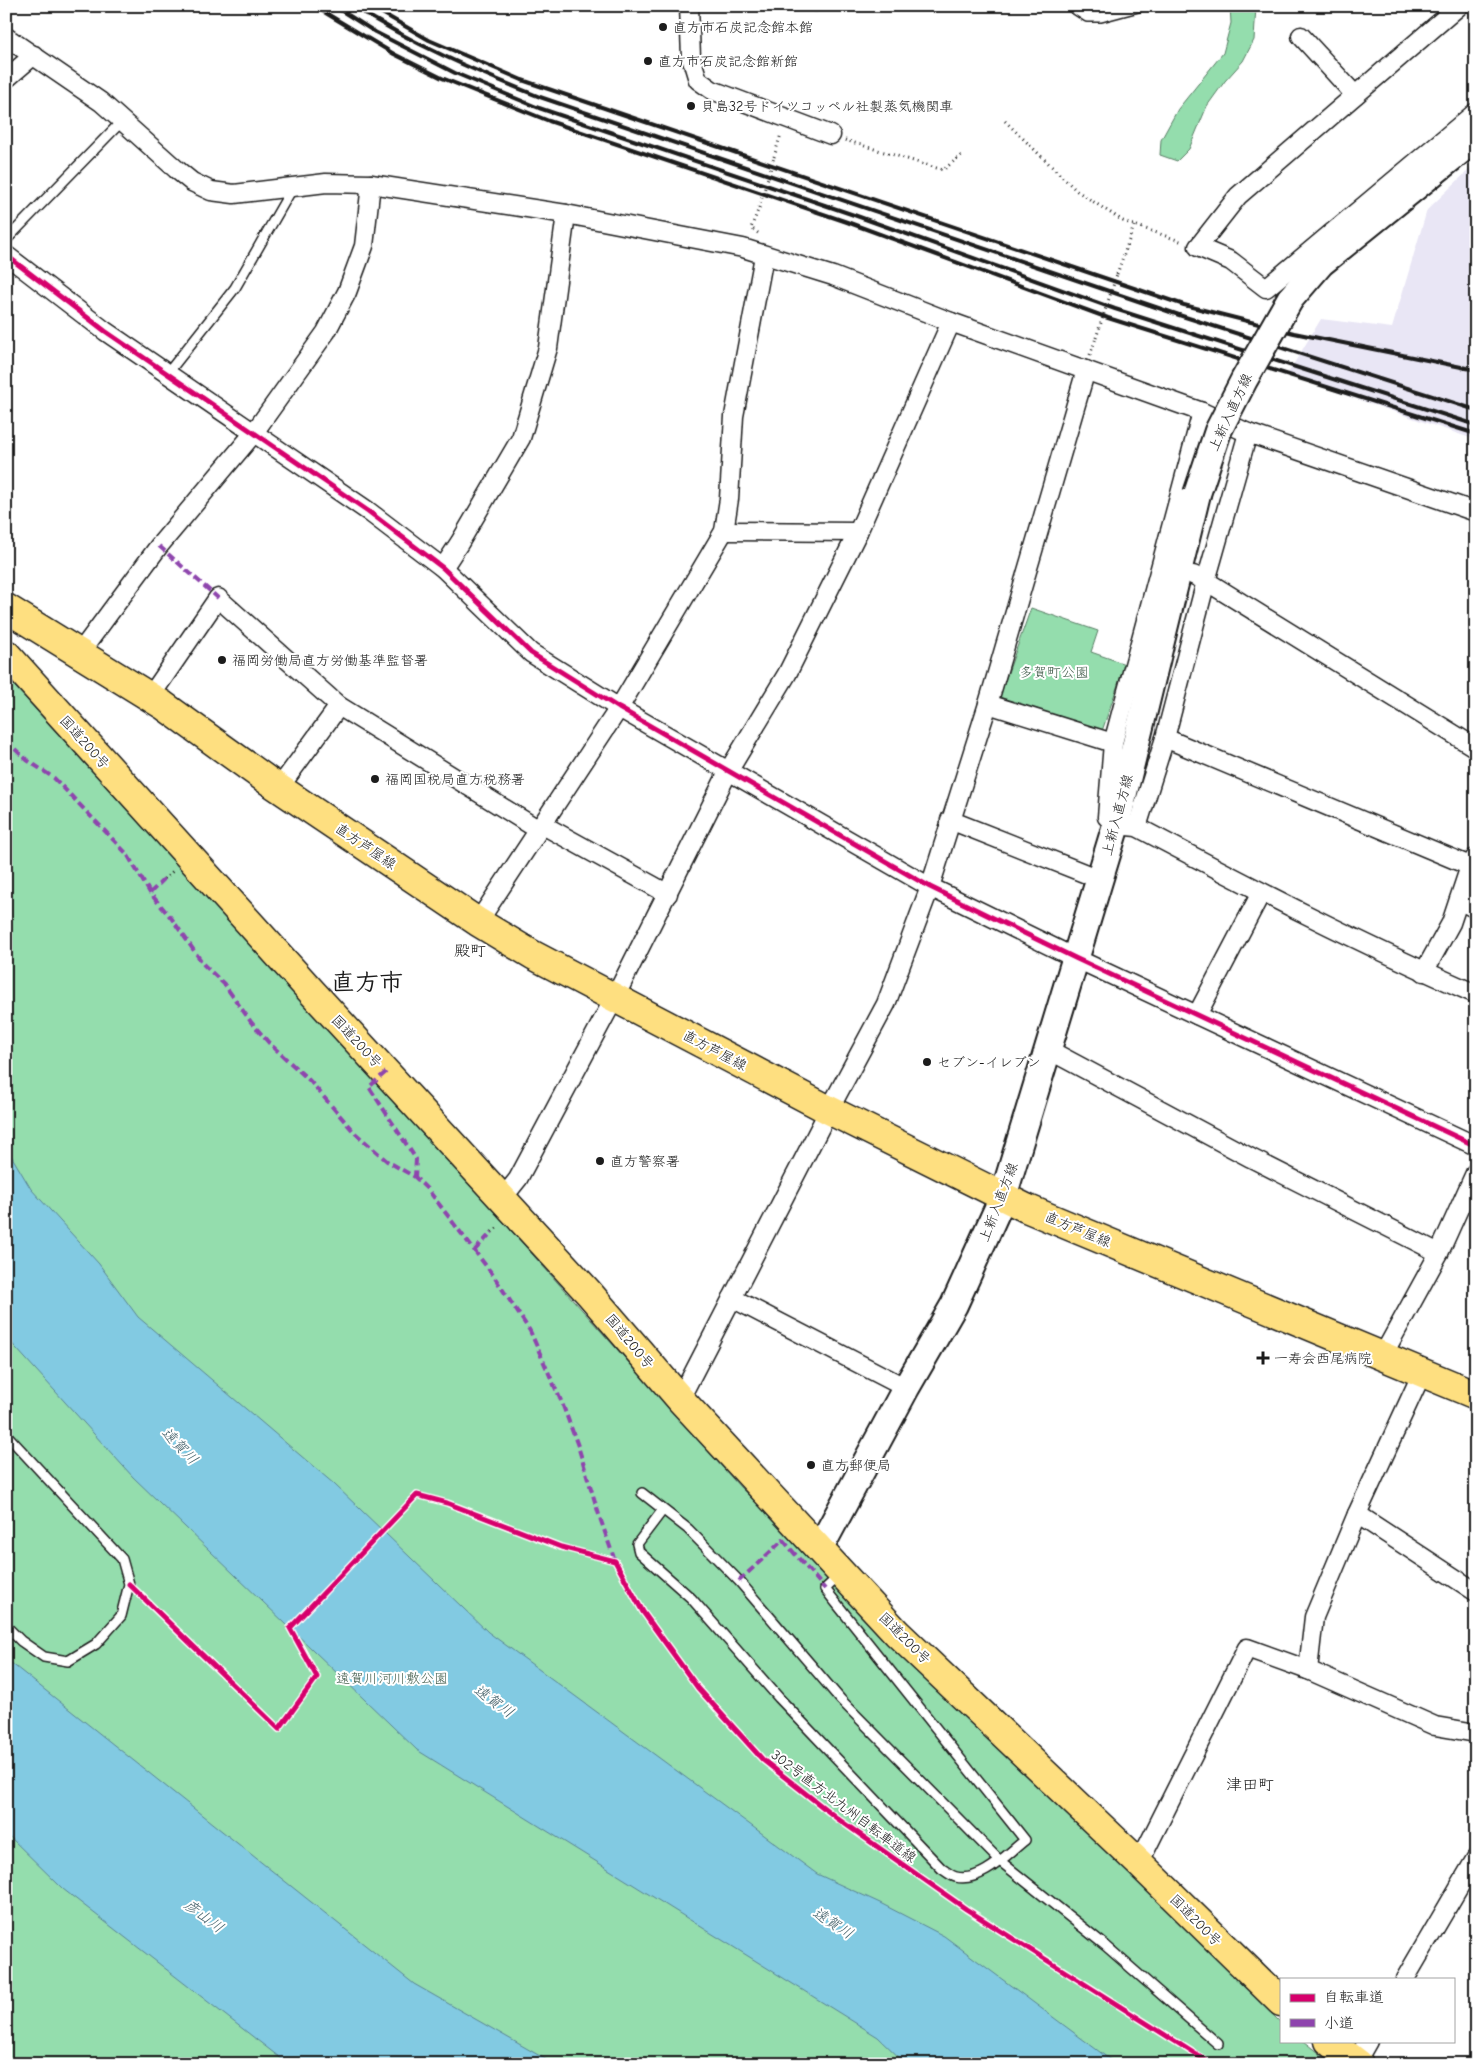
<svg xmlns="http://www.w3.org/2000/svg" width="1482" height="2070" viewBox="0 0 1482 2070" font-family="'Comic Neue','Klee One',sans-serif">
<style>
.built{fill:#e9e6f5}
.green{fill:#94ddad;stroke:#587c64}
.water{fill:#82cae2;stroke:#598493}
.lines{fill:none;stroke-linecap:round;stroke-linejoin:round}
.service-casing{stroke:#1c1c1c;stroke-width:12}
.minor-casing{stroke:#1c1c1c;stroke-width:21}
.secondary-casing{stroke:#1c1c1c;stroke-width:30}
.primary-casing{stroke:#1c1c1c;stroke-width:31}
.trunk-casing{stroke:#1c1c1c;stroke-width:31}
.path{stroke:#1c1c1c;stroke-width:3;stroke-dasharray:1 4;stroke-linecap:butt}
.service{stroke:#fff;stroke-width:9}
.minor{stroke:#fff;stroke-width:18}
.secondary{stroke:#fff;stroke-width:26}
.primary{stroke:#fedf80;stroke-width:28}
.trunk{stroke:#fedf80;stroke-width:28}
.rail{stroke:#1c1c1c;stroke-width:4}
.secondary-bridge-casing{stroke:#1c1c1c;stroke-width:30;stroke-linecap:butt}
.path-bridge{stroke:#1c1c1c;stroke-width:3;stroke-dasharray:1 4;stroke-linecap:butt}
.secondary-bridge{stroke:#fff;stroke-width:26}
.quiet{stroke:#8e44ad;stroke-width:4;stroke-dasharray:8 4;stroke-linecap:butt}
.cycleway-casing{stroke:#fff;stroke-width:8}
.cycleway{stroke:#d6006c;stroke-width:5}
.poi-dot{fill:#1c1c1c;stroke:#fff;stroke-width:2}
.labels{text-anchor:middle;stroke-width:4;stroke-linejoin:round;paint-order:stroke}
.poi-label{font-size:14px;fill:#1c1c1c;stroke:#fff;text-anchor:start}
.street-label{font-size:14px;fill:#1c1c1c;stroke:#fff}
.park-label{font-size:14px;fill:#46604f;stroke:#fff}
.water-label{font-size:15px;font-style:italic;fill:#45626b;stroke:#fff}
.quarter-label{font-size:16px;fill:#1c1c1c;stroke:#fff}
.town-label{font-size:24px;font-weight:bold;fill:#1c1c1c;stroke:#fff}
</style>
<rect width="100%" height="100%" fill="#fff"/>
<filter id="ink" filterUnits="userSpaceOnUse"><feTurbulence type="fractalNoise" baseFrequency=".02" numOctaves="2"/><feDisplacementMap in="SourceGraphic" scale="10" xChannelSelector="R" yChannelSelector="G"/><feConvolveMatrix kernelMatrix="1 2 1 2 8 2 1 2 1" color-interpolation-filters="sRGB"/></filter>
<g filter="url(#ink)">
<!-- built -->
<path class="built" d="M1476,163v277l-189,-65 34,-56 71,9 35,-118z"/>
<!-- green -->
<g class="green">
<path d="M751,6h72l-6,6z"/>
<path d="M1230,6h26l-2,34 -11,21 -18,20 -18,25 -18,43 -12,12 -17,-6 1,-15 17,-31 45,-56 8,-30z"/>
<path d="M1031,608l67,23 -7,21 34,12 -24,70 -102,-36z"/>
<path d="M6,677l486,532 248,278 541,536v18h23l29,23h-1327z"/>
</g>
<!-- water -->
<g class="water">
<path d="M6,1147l25,42 68,75 39,53 196,167 154,148 329,242 63,29 64,33 172,128h-210l-28,-27 -461,-287 -284,-273 -127,-140z"/>
<path d="M6,1659l408,325 140,80h-266l-225,-175 -57,-56z"/>
</g>
<g class="lines">
<!-- service casing -->
<g class="service-casing">
<g id="service">
<path d="M1070,6l17,11h14l41,-11"/>
<path d="M6,240l117,-120"/>
<path d="M167,374l68,-86 58,-101"/>
<path d="M6,1434l116,125 7,25 -8,32 -25,28 -28,17 -24,-4 -23,-16 -15,-15"/>
<path d="M642,1493l46,36 51,52 102,119 159,161 106,85 112,98"/>
<path d="M662,1511l-25,33 2,8 52,46 88,100 163,171c4,2 9,7 14,8 25,6 51,-23 69,-37l-200,-251 14,-13"/>
</g>
</g>
<!-- minor casing -->
<g class="minor-casing">
<g id="minor">
<path d="M689,6l2,51 7,23 14,10 119,45"/>
<path d="M1459,6l-221,190 -40,51 33,14 35,27 210,-176"/>
<path d="M1301,36l54,59"/>
<path d="M6,37l95,65 75,67 16,13 19,9 23,3 92,-11 45,1 195,30 177,34 90,28 118,46 251,90 46,21 228,79"/>
<path d="M6,79l28,-24"/>
<path d="M6,255l99,76 263,180 75,57 88,85 88,55 311,179 145,71 401,188"/>
<path d="M1202,412l-89,331 -6,74 9,8 21,2c112,59 223,117 339,167"/>
<path d="M724,531l134,1"/>
<path d="M443,568l17,-26 61,-104 27,-90 18,-134"/>
<path d="M1193,575l13,6 270,167"/>
<path d="M79,654l80,-108 94,-112 73,-102 21,-40 17,-46 7,-62"/>
<path d="M150,697l68,-99 121,108 200,124"/>
<path d="M988,704l125,39"/>
<path d="M1165,738l305,128"/>
<path d="M279,788l60,-82"/>
<path d="M950,820l149,59"/>
<path d="M543,825l125,69"/>
<path d="M1137,827l28,-89 41,-157 42,-148"/>
<path d="M1459,900l17,9"/>
<path d="M478,922l141,-214 105,-177 5,-32 5,-83 30,-160"/>
<path d="M1424,972l27,-49 19,-57 5,-8"/>
<path d="M1197,1015l64,-122"/>
<path d="M1049,1050l202,108 188,95"/>
<path d="M502,1199l16,-20 97,-182 114,-227 58,-96 71,-142 93,-210"/>
<path d="M732,1298l174,90"/>
<path d="M1383,1355l56,-102 37,-82"/>
<path d="M680,1399l149,-289 57,-106 44,-117 58,-183 98,-334"/>
<path d="M1357,1514l119,78"/>
<path d="M1308,1670l6,-53 43,-103 65,-141"/>
<path d="M1139,1863l108,-215 61,22 127,56 41,7"/>
<path d="M1405,1979l71,-121"/>
<path d="M1356,2062l12,-21"/>
</g>
</g>
<!-- secondary casing -->
<g class="secondary-casing">
<g id="secondary">
<path d="M1290,299l31,-36 155,-125"/>
<path d="M820,1548l86,-160 48,-83 49,-108 113,-372 81,-331"/>
</g>
</g>
<!-- primary casing -->
<g class="primary-casing">
<path id="primary" d="M6,608l157,97 104,75 211,142 55,33 296,155 197,98 450,187"/>
</g>
<!-- trunk casing -->
<g class="trunk-casing">
<g id="trunk">
<path d="M6,654l305,337 278,302 91,106 217,234 242,230 142,139"/>
<path d="M1329,2041l30,23"/>
</g>
</g>
<!-- path -->
<g class="path">
<path d="M1005,121l72,70 46,30 60,21"/>
<path d="M845,140l98,30 20,-16"/>
<path d="M774,157l7,-23"/>
<path d="M758,233l-7,-5 8,-20"/>
<path d="M1117,274l17,-48"/>
<path d="M1090,355l6,-17"/>
<path d="M164,879l9,-8"/>
<path d="M492,1232l7,-6"/>
</g>
<!-- service -->
<use href="#service" class="service"/>
<!-- minor -->
<use href="#minor" class="minor"/>
<!-- secondary -->
<use href="#secondary" class="secondary"/>
<!-- primary -->
<use href="#primary" class="primary"/>
<!-- trunk -->
<use href="#trunk" class="trunk"/>
<!-- rail -->
<g class="rail">
<path d="M314,6l80,48 48,24 107,43 298,101 261,96 368,116"/>
<path d="M334,6l41,26 80,41 84,35 315,107 261,94 361,116"/>
<path d="M353,6c59,38 122,65 187,91l642,219 294,94"/>
<path d="M370,6l59,34 93,40 662,225 110,28 182,37"/>
</g>
<!-- secondary-bridge casing -->
<g class="secondary-bridge-casing">
<path id="secondary-bridge" d="M1197,494l21,-63 26,-51 46,-81"/>
</g>
<!-- path-bridge -->
<g class="path-bridge">
<path d="M759,208l15,-51"/>
<path d="M1096,338l21,-64"/>
</g>
<!-- secondary-bridge -->
<use href="#secondary-bridge" class="secondary-bridge"/>
<!-- quiet -->
<g class="quiet">
<path d="M159,546l59,52"/>
<path d="M6,741l21,19 27,18 73,76 23,39 22,26 32,46 20,19 27,38 18,21 41,38 44,51 33,29 28,16 14,14 64,84 37,56 32,72 16,43 22,72 15,43"/>
<path d="M150,893l14,-14"/>
<path d="M386,1072l-17,15 47,72 -1,18"/>
<path d="M475,1250l17,-18"/>
<path d="M739,1581l44,-41 42,49"/>
</g>
<!-- cycleway casing -->
<g class="cycleway-casing">
<g id="cycleway">
<path d="M6,255l99,76 263,180 75,57 88,85 88,55 311,179 145,71 401,188"/>
<path d="M129,1584l150,145 38,-52 -27,-49 127,-133 30,8 114,44 54,14 28,51 55,76 65,72 75,59 128,90 245,155"/>
</g>
</g>
<!-- cycleway -->
<use href="#cycleway" class="cycleway"/>
</g>
</g>
<!-- markers -->
<g class="poi-dot">
<circle cx="663" cy="27" r="5"/>
<circle cx="648" cy="61" r="5"/>
<circle cx="691" cy="106" r="5"/>
<circle cx="222" cy="660" r="5"/>
<circle cx="375" cy="779" r="5"/>
<circle cx="927" cy="1062" r="5"/>
<circle cx="600" cy="1161" r="5"/>
<path d="M1260.5 1350.5h5v5h5v5h-5v5h-5v-5h-5v-5h5z"/>
<circle cx="811" cy="1465" r="5"/>
</g>
<g class="labels">
<!-- poi labels -->
<g class="poi-label">
<text x="673" y="32">直方市石炭記念館本館</text>
<text x="658" y="66">直方市石炭記念館新館</text>
<text x="701" y="111">貝島32号ドイツコッペル社製蒸気機関車</text>
<text x="232" y="665">福岡労働局直方労働基準監督署</text>
<text x="385" y="784">福岡国税局直方税務署</text>
<text x="937" y="1067">セブン-イレブン</text>
<text x="610" y="1166">直方警察署</text>
<text x="1274" y="1363">一寿会西尾病院</text>
<text x="821" y="1470">直方郵便局</text>
</g>
<!-- street labels -->
<g class="street-label">
<text transform="translate(1230 412) rotate(-65)" y="5">上新入直方線</text>
<text transform="translate(85 742) rotate(48)" y="5">国道200号</text>
<text transform="translate(1117 815) rotate(-75)" y="5">上新入直方線</text>
<text transform="translate(366 846) rotate(34)" y="5">直方芦屋線</text>
<text transform="translate(357 1041) rotate(47)" y="5">国道200号</text>
<text transform="translate(715 1050) rotate(28)" y="5">直方芦屋線</text>
<text transform="translate(998 1202) rotate(-69)" y="5">上新入直方線</text>
<text transform="translate(1078 1229) rotate(23)" y="5">直方芦屋線</text>
<text transform="translate(630 1341) rotate(50)" y="5">国道200号</text>
<text transform="translate(905 1638) rotate(45)" y="5">国道200号</text>
<text transform="translate(844 1806) rotate(37)" y="5">302号直方北九州自転車道線</text>
<text transform="translate(1196 1920) rotate(45)" y="5">国道200号</text>
</g>
<!-- park labels -->
<g class="park-label">
<text x="1054" y="677">多賀町公園</text>
<text x="392" y="1683">遠賀川河川敷公園</text>
</g>
<!-- water labels -->
<g class="water-label">
<text transform="translate(180 1446) rotate(46)" y="5">遠賀川</text>
<text transform="translate(494 1701) rotate(36)" y="5">遠賀川</text>
<text transform="translate(204 1916) rotate(37)" y="5">彦山川</text>
<text transform="translate(833 1923) rotate(33)" y="5">遠賀川</text>
</g>
<!-- quarter labels -->
<g class="quarter-label">
<text x="470" y="956">殿町</text>
<text x="1250" y="1790">津田町</text>
</g>
<!-- town labels -->
<g class="town-label">
<text x="367" y="990">直方市</text>
</g>
</g>
<!-- margin -->
<rect width="1482" height="2070" fill="none" stroke="#fff" stroke-width="25"/>
<rect x="12" y="12" width="1457" height="2045" fill="none" stroke="#1c1c1c" stroke-width="2" filter="url(#ink)"/>
<!-- legend -->
<rect x="1280" y="1978" width="175" height="65" fill="#ffffff" stroke="#a4a4a4"/>
<rect x="1290" y="1994" width="25" height="8" fill="#d6006c" stroke="#a4a4a4"/>
<text x="1324" y="2002" font-size="15" fill="#1c1c1c">自転車道</text>
<rect x="1290" y="2019" width="25" height="8" fill="#8e44ad" stroke="#a4a4a4"/>
<text x="1324" y="2028" font-size="15" fill="#1c1c1c">小道</text>
</svg>
